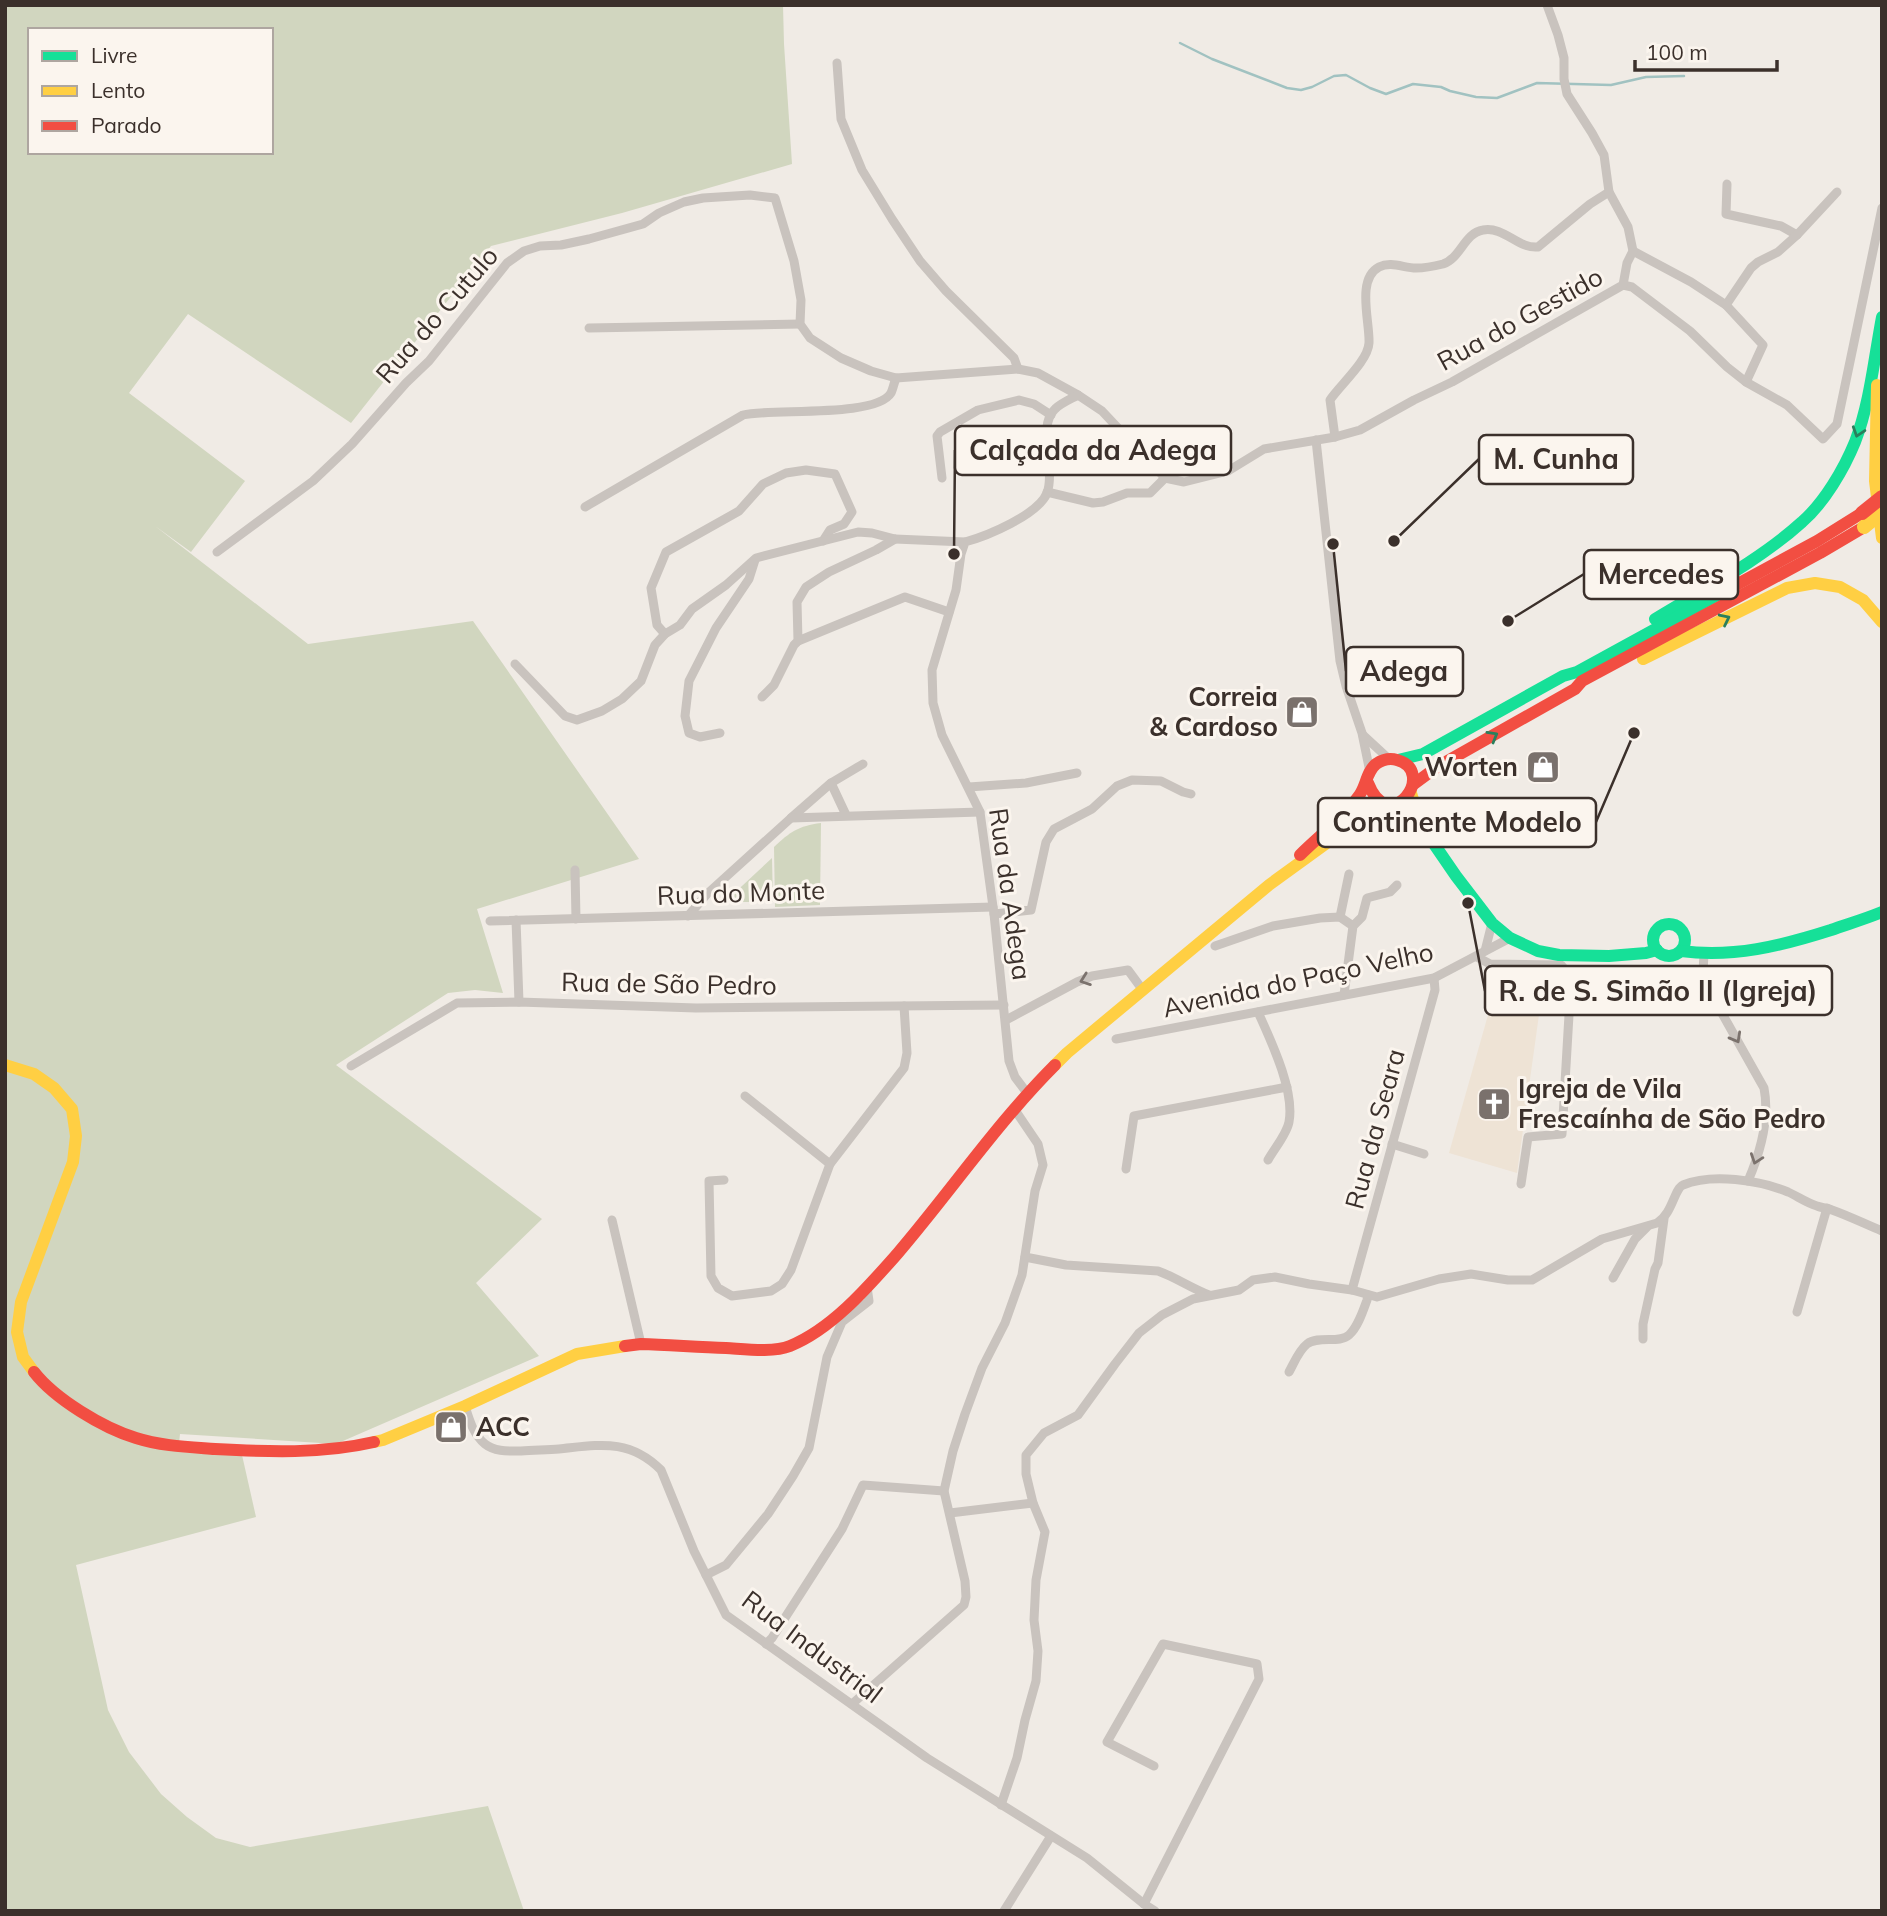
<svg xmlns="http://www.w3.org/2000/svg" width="1887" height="1916" viewBox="0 0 1887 1916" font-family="Mulish,sans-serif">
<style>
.green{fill:#d1d6bf;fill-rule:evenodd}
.plaza{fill:#eee3d5}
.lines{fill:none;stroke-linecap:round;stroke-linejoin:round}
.stream{stroke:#a1c2c1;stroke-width:2.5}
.street{stroke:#c9c3be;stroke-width:9}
.fast{stroke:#16e098;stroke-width:12}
.slow{stroke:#ffcf43;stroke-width:12}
.jam{stroke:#f24e42;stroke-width:12}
.slow-bridge{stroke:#ffcf43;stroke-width:14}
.jam-bridge{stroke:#f24e42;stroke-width:14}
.oneway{stroke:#2a7f5c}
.oneway2{stroke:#7b726d}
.labels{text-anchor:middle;stroke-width:6;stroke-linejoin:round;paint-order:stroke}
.street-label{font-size:26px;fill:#3b302b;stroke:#fbf5ee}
.poi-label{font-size:26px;font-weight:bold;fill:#3b302b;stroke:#fbf5ee;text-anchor:end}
.leader{fill:none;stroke:#3b302b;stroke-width:2.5}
.callout-dot{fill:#3b302b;stroke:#fbf5ee;stroke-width:2.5}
.callout{fill:#fbf5ee;stroke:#3b302b;stroke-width:2.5}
.callout-label{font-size:28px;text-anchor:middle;font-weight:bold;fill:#3b302b}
</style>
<rect width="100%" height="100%" fill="#f0ebe5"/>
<!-- green -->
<g class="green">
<path d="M5,5h778l1,39 8,120 -170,49 -131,33 -140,177 -163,-109 -59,79 116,88 -54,71 -36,-26 153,118 165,-23 166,238 -162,50 26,84 -28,-3 -27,3 -112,72 206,154 -66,64 63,73 -203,88 -156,-10 -2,18 64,3 14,62 -180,48 32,145 21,42 32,42 26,23 29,21 34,9 238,-41 36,105h-519zM30,30h241v122h-241z"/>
<path d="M821,823l-1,82 -45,2 -1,-60c16,-15 24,-21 47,-24z"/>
<path d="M772,858l1,44h-49l4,-3z"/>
</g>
<!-- plaza -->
<path class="plaza" d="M1501,969l38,1 -4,22 7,1 -25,180 -68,-20z"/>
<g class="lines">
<!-- stream -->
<path class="stream" d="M1180,43l32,16 75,29 14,2 11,-3 22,-11 12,-1 24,13 16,6 27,-10 28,3 9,4 26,6 21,1 40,-15 74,2 35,-8 38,-1"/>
<!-- street -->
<g class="street">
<path d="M837,63l4,56 21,51 30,49 28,42 26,30 68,67 4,11"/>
<path d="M1727,184l-1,30 55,12 16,9"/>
<path d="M1633,251l58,31 35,23 37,40 -17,37"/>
<path d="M1623,285l9,2 58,44 37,36 19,15 41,23 36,34 14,-15 45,-216"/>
<path d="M1726,305l25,-37 7,-6 20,-10 19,-17 40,-43"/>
<path d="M589,328l211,-4"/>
<path d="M1335,437l-5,-37c10,-15 38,-39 39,-57 1,-21 -13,-64 10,-76 12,-6 25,1 37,1 8,0 19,-2 27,-4 18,-6 21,-31 40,-34 21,-4 35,19 55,17l52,-43 19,-12"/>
<path d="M1316,440l24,221 6,25 16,47 8,39"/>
<path d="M942,478l-5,-42 3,-4 38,-22 41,-10 15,4 17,11"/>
<path d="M1047,492l46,11 10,-1 24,-9h23l15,-15"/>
<path d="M585,507l158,-92c29,-7 133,3 148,-22 2,-4 3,-10 5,-15"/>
<path d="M217,552l96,-71 39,-37 54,-61 23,-22 78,-98 17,-12 16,-5 21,-1 28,-6 54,-15 16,-11 25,-11 19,-4 47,-3 25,3 19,63 7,39 -1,24 10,14 31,20 30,13 25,7 122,-9 20,4 40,22 24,16 63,67 19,4 44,-11 36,-22 71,-12 25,-7 54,-30 38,-18 171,-97 4,-22 6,-12 -5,-24 -19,-35 -5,-37 -12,-22 -25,-39 -3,-15v-21l-6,-23 -11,-30"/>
<path d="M665,634l-8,-9 -6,-37 15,-36 73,-41 24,-27 23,-11 20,-3 29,4 17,38 -8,12 -14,6 -7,11"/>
<path d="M798,641l107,-44 44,15"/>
<path d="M515,664l50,52 12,4 25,-9 20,-12 19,-18 14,-36 10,-11 15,-9 12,-16 34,-24 30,-27 102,-26 14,1 23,6 70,3"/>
<path d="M762,697l12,-12 20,-40 4,-4 -1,-39 9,-15 23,-15 47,-22 19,-11"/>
<path d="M720,733l-20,4 -11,-4 -4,-17 4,-35 27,-53 33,-49 6,-19"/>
<path d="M1363,735l26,24"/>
<path d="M831,783l32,-19"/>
<path d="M969,787l57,-4 51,-10"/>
<path d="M791,818l40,-35 15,32"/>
<path d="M575,870l1,49"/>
<path d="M994,914l37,-4 15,-68 8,-13 38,-20 25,-23 15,-6 29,1 22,11 8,2"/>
<path d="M688,916l19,-22 84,-76 189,-6"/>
<path d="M1340,917l9,-43"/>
<path d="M516,920l3,82"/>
<path d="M490,921l503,-14"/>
<path d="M1215,946l58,-20 47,-8 20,-1 13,9"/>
<path d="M1485,951l7,-28"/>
<path d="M1704,954l-1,18 16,36 45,80c6,31 -4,65 -16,93"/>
<path d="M1477,957l13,7 71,1 7,8 3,8 -9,153 -34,3 -7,47"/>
<path d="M1344,995l9,-69 9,-9 5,-19 23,-6 7,-7"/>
<path d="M1258,1012c13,29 37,79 31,110 -2,12 -15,27 -21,38"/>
<path d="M1006,1020l71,-38 15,-6 36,-6 14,19"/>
<path d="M1116,1039l318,-61 76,-40"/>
<path d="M351,1066l106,-63 62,-1 177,6 308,-3"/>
<path d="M1027,1093l-12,-16 -6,-16 -15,-147 -14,-102 -38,-77 -9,-32 -1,-33 24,-80 5,-36 4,-12c22,-6 73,-27 82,-49 9,-24 -11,-66 8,-84 6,-6 16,-10 23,-14"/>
<path d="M745,1096l85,68"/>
<path d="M1392,1144l32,10"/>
<path d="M1126,1169l8,-53 153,-29"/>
<path d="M724,1180l-15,1 2,95 7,12 14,8 39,-5 11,-7 9,-14 39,-106 74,-96 3,-15 -3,-47"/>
<path d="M612,1220l29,124"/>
<path d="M1025,1257l41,8 92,6c17,6 33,17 51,24"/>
<path d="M1613,1278l22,-39 12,-12"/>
<path d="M1352,1290l83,-300 -1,-12"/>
<path d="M1797,1312l30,-104"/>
<path d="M1643,1339v-15l12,-55 3,-6 6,-44"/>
<path d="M1289,1372c5,-9 10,-22 18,-28 12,-9 32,0 42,-9 9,-8 14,-24 18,-35l1,-5"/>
<path d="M465,1406c4,13 8,28 20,38 10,8 24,7 36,7 13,-1 26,-1 38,-2 40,-4 70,-11 102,21l33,81 32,64 201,143 160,100 57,46 11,7"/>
<path d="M950,1513l83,-10"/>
<path d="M706,1575l20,-10 42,-51 25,-38 16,-28 18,-91 15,-35 27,-21 -2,-14"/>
<path d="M766,1644l6,-6 70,-109 21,-44 81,6"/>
<path d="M852,1704l112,-99 2,-8 -1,-16 -21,-90 9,-40 12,-37 17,-46 23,-45 17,-48 13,-84 8,-26 -5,-21 -23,-34"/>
<path d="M1001,1805l16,-47 8,-38 11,-39 2,-30 -4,-31 2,-40 9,-48 -12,-29 -7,-29v-19l18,-22 34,-18 37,-51 24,-31 23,-18 31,-16 46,-9 14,-10 22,-3 34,7 43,6 25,7 62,-18 32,-5 37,6h24l70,-41 55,-16c16,-10 17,-34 26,-38 29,-12 76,-5 105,7 9,4 19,11 29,14 5,2 10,2 15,4 17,6 33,14 50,21"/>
<path d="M1144,1904l115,-225 -2,-15 -94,-20 -56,98 47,24"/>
<path d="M1004,1911l47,-75"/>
</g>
<!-- fast -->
<g class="fast">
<path d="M1655,619c49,-30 104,-58 147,-97 22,-19 42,-53 53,-80 15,-39 19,-83 27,-125"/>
<path d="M1398,760l25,-6 140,-78 14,-4 146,-80"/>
<path d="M1396,804l25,21 35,51 36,47 18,15 28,13 21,4 50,1 37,-3 11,-3"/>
<circle cx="1669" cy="940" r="16"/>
<path d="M1681,951c52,7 100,-5 150,-21 17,-6 34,-11 51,-18"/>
</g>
<!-- slow -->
<g class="slow">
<path d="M1877,385l-2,96 7,57"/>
<path d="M1643,659l144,-71 28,-5 25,4 23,13 19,22"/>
<path d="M1411,793l10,32"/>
<path d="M5,1065l29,9 20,14 18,21 4,27 -3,26 -52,140 -4,30 6,25 11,15"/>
<path d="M1055,1065l12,-12 202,-168 102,-74 16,-7"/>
<path d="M374,1442l9,-2 82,-34 112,-52 48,-8"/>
</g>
<!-- jam -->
<g class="jam">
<path d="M1723,592l94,-51 45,-28"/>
<path d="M1414,784l23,-17 138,-78 7,-8 238,-128 44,-26"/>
<path d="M1300,855c19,-19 42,-36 58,-58 8,-9 8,-25 18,-33 6,-4 14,-6 21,-4 41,11 -7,79 -29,23"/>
<path d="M625,1346l16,-2c28,1 57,3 85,4 18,1 47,5 64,-2 42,-17 78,-59 108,-93 53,-62 99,-130 157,-188"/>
<path d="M34,1372c21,27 69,56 102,66 25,8 53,9 79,11 53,3 107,5 159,-7"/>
</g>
<!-- slow-bridge -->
<path class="slow-bridge" d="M1864,527l18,-15"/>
<!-- jam-bridge -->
<path class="jam-bridge" d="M1862,513l20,-16"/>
</g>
<!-- one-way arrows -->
<defs><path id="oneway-chevron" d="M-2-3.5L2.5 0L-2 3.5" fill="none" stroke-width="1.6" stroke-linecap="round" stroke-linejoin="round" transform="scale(1.75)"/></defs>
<g class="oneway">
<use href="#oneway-chevron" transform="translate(1858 432) rotate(108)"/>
<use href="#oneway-chevron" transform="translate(1725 619) rotate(-26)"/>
<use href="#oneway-chevron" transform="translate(1493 736) rotate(-30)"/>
</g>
<g class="oneway2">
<use href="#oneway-chevron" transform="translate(1085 980) rotate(160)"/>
<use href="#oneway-chevron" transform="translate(1736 1038) rotate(61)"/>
<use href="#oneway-chevron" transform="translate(1756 1159) rotate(109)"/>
</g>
<!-- icons -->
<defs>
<g id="shop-square" transform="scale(1.75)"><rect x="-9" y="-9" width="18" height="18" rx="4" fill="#7a716c" stroke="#fbf5ee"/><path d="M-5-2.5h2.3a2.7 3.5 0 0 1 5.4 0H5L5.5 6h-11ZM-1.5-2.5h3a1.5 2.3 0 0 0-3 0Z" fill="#fff"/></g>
<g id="church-square" transform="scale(1.75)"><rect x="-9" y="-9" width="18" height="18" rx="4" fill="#7a716c" stroke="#fbf5ee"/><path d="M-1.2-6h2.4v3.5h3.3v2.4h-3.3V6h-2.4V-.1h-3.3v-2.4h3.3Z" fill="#fff"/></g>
</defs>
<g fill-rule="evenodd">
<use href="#shop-square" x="1302" y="712"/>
<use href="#shop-square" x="1543" y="767"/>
<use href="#church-square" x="1494" y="1104"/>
<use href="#shop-square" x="451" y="1427"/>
</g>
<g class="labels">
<!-- street labels -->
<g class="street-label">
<text transform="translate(437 315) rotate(-49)" y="9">Rua do Cutulo</text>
<text transform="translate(1520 319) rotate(-29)" y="9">Rua do Gestido</text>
<text transform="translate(741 893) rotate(-2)" y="9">Rua do Monte</text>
<text transform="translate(1010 894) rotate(82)" y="9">Rua da Adega</text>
<text transform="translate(1298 980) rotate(-12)" y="9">Avenida do Paço Velho</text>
<text transform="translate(669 984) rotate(1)" y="9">Rua de São Pedro</text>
<text transform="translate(1375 1129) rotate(-75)" y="9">Rua da Seara</text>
<text transform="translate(812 1647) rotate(37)" y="9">Rua Industrial</text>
</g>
<!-- poi labels -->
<g class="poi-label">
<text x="1278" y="706">Correia<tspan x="1278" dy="30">&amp; Cardoso</tspan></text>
<text x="1518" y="776">Worten</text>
<text x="1518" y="1098" text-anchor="start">Igreja de Vila<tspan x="1518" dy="30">Frescaínha de São Pedro</tspan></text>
<text x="476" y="1436" text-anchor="start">ACC</text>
</g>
</g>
<!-- callouts -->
<path class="leader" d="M954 554L955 450M1394 541L1479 459M1508 621L1584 574M1333 544L1346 671M1634 733L1596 822M1468 903L1485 991"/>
<g class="callout-dot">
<circle cx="954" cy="554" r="7"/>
<circle cx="1394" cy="541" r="7"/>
<circle cx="1508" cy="621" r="7"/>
<circle cx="1333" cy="544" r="7"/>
<circle cx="1634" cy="733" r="7"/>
<circle cx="1468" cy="903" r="7"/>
</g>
<g class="callout">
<rect x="955" y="426" width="276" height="49" rx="7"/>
<rect x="1479" y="435" width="154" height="49" rx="7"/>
<rect x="1584" y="550" width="154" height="49" rx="7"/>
<rect x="1346" y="647" width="117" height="49" rx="7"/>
<rect x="1318" y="798" width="278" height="49" rx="7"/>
<rect x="1485" y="966" width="347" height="49" rx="7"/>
</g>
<g class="callout-label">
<text x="1093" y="460">Calçada da Adega</text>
<text x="1556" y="469">M. Cunha</text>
<text x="1661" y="584">Mercedes</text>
<text x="1404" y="681">Adega</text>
<text x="1457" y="832">Continente Modelo</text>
<text x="1658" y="1001">R. de S. Simão II (Igreja)</text>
</g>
<!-- border -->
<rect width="1887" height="1916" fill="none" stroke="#3b302b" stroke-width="14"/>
<!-- legend -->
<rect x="28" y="28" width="245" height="126" fill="#fbf5ee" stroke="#aea6a0" stroke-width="2"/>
<rect x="42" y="51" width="35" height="10" fill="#16e098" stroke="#aea6a0" stroke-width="2"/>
<text x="91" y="63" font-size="21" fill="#3b302b">Livre</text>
<rect x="42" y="86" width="35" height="10" fill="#ffcf43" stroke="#aea6a0" stroke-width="2"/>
<text x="91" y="98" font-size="21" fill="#3b302b">Lento</text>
<rect x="42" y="121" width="35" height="10" fill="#f24e42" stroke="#aea6a0" stroke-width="2"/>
<text x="91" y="133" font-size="21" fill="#3b302b">Parado</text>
<!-- scale -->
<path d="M1635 60v10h142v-10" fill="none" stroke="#3b302b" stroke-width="3.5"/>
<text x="1646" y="60" font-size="21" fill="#3b302b" stroke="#fbf5ee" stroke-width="5" paint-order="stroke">100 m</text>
</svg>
